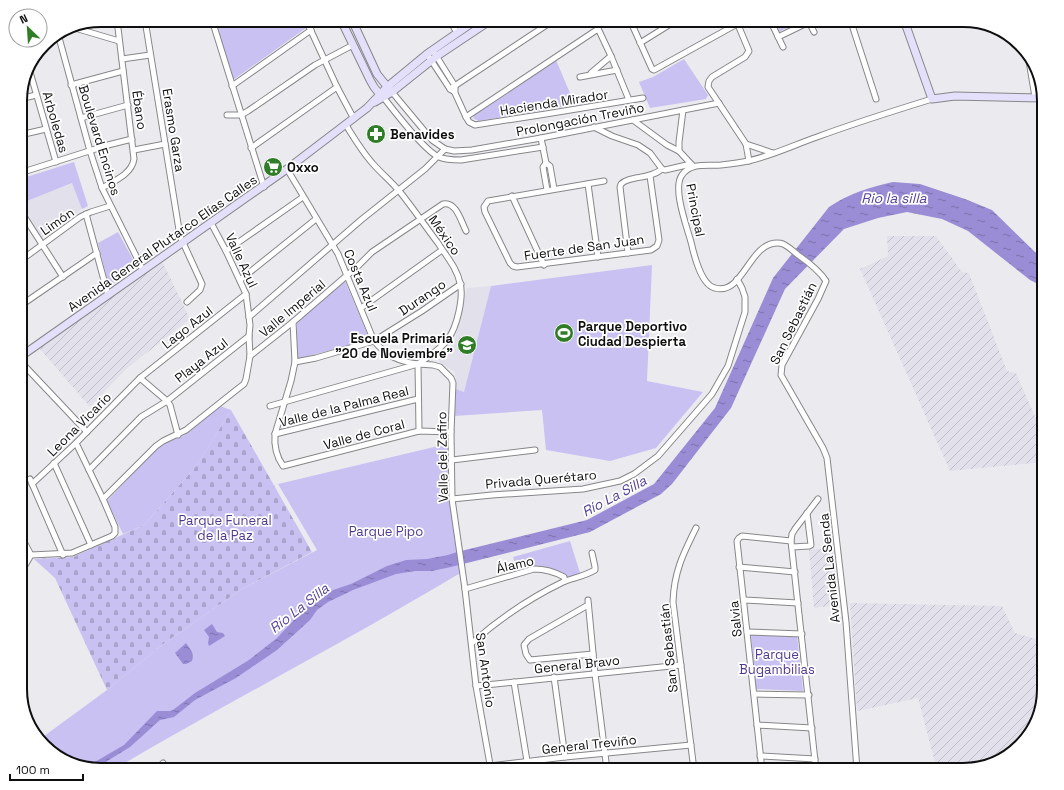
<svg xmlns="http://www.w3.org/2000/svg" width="1064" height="790" viewBox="0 0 1064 790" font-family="'Space Grotesk',sans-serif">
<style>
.built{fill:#e1e0eb}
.industrial{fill:url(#industrial-furrows)}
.cemetery{fill:url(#cemetery-stones)}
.green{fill:#c8c1f2}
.water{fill:url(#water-ripples)}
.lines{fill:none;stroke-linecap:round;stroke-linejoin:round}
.street-casing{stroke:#87878a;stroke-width:7}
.secondary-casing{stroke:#87878a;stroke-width:9}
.street{stroke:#fff;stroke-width:5}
.secondary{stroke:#e4dffa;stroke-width:7}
.labels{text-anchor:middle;stroke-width:3.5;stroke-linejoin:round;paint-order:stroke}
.street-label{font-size:13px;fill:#0f0f10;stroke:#fff}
.poi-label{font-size:13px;font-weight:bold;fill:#0f0f10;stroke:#fff;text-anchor:start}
.park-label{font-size:13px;fill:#513b90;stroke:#fff}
.water-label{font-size:14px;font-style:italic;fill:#574298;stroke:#fff}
.rim{fill:none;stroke:#0f0f10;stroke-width:2}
</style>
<defs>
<pattern id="industrial-furrows" width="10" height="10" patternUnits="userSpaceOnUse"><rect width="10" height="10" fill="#e1e0eb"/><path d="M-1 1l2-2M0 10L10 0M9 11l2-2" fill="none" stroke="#c0bfc8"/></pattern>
<pattern id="cemetery-stones" width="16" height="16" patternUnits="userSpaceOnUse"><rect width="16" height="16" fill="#c8c1f2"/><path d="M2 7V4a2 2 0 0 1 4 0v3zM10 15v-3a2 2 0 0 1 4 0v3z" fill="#aba5ce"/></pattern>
<pattern id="water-ripples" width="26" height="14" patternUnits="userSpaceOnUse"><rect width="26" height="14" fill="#9a8dd6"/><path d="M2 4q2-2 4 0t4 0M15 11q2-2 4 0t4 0" fill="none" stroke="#7c72ac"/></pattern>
</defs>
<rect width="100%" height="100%" fill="#ebebef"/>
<!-- built -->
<g class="built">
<path d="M73,183l9,26 -40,29 -20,-35z"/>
<path d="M491,286l-27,106 -8,-3 -1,-17 -15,-9 -5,-11 20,-13 12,-51z"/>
</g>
<!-- industrial -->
<g class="industrial">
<path d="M887,236h49l26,36 7,1 38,98 9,2 28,64v25l-94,9 -90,-202 28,-13z"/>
<path d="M162,261l28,58 -64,50 -36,38 -50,-58z"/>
<path d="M833,547l5,58 -24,3 -5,-58z"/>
<path d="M850,603l152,3 13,27 29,8v49l-17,49 -28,23 -36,8h-26l-19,-72 -61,13z"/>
</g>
<!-- cemetery -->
<path class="cemetery" d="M231,410l81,142 -70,37 -80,56 -55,45 -52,-112 -21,-19 39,-2 71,-32 53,-60z"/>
<!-- green -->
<g class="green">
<path d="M214,20h88l4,8 -73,52z"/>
<path d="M774,20h29l-24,12z"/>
<path d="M684,59l24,36 -2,4 -56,9 -11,-26 14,-5z"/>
<path d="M556,60l19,45 -97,16 -5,-3 2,-4z"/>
<path d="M74,162l14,44 -6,3 -10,-26 -50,20 -2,-3v-21z"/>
<path d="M118,232l19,35 -28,19 -11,-43z"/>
<path d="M652,265l-5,116 56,11 -47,56 -46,13 -64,-11 -4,-40 -88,6 2,-27 8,3 27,-106z"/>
<path d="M345,281l25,59 -73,19v-38z"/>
<path d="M220,406l11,4 -34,55 -53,60 -21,9 -16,-33 53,-56 23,-9z"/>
<path d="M451,443l2,63 9,66c-115,69 -234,130 -349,198h-13l-49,-17 -11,-14 67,-49 55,-45 80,-56 75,-39 -39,-66z"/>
<path d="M570,541l11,35 -16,5 -1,-4 -23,-8 -23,4 -5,-16z"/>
<path d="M751,634l46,1 6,56 -47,-2z"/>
</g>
<!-- water -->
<g class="water">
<path d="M893,182l27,2 45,15 27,11 43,42 9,5v30l-14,-7 -62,-49 -26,-12 -35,-7 -29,6 -34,11 -59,60 -54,119 -59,76 -11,10 -71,38 -139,35 -19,4h-17l-19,3 -43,16 -25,12 -11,8 -7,10 -33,30 -41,28 -41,22 -21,17 -14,3 -30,27 -34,21 -8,-2 36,-21 33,-34h13l3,-1 22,-17 54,-33 28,-22 33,-35 11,-8 12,-5 18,-6 36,-18 19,-6 21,-1 21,-4 9,-3 130,-32 67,-36 61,-76 58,-130 56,-71c19,-13 41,-20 64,-25z"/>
<path d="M212,624l5,8 6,1 2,3 -16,10 -1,-3 1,-6 -5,-7z"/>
<path d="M186,643c4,6 9,10 6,18l-6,3h-3l-8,-11z"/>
</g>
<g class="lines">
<!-- street casing -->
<g class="street-casing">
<g id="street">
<path d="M145,20l35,216 22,48 -2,6 -13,12"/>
<path d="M212,20l52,167"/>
<path d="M306,20l31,67 17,32"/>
<path d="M450,20l7,13"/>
<path d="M594,20l17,36 18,44"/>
<path d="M630,20l22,49 2,1 83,-46"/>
<path d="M736,20l13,31 -4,6 -33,20 -3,4 -1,6 38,57 3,17"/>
<path d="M770,20l13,27"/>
<path d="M808,20l6,12"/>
<path d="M858,20l-3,3 -2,5 23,71"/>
<path d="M67,28h8l44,13"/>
<path d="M58,34l32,117 12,37 41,82"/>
<path d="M778,37l31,-15"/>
<path d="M640,43l37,-23"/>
<path d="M427,54l23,35 3,2"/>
<path d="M435,54l20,32v7l11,24 3,5 6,3 71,-11 97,-16"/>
<path d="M1028,55l7,42"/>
<path d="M122,59l28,-4"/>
<path d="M28,65l28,97"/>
<path d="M591,73l20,-17"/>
<path d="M580,77l37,-7"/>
<path d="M71,85l52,-14"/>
<path d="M232,86l79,-56"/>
<path d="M450,89l104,-69"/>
<path d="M392,92l40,48 13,9 9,2 18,-1 69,-12 178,-35"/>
<path d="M384,98c10,13 42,54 55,59 7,3 14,3 22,3l82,-13"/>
<path d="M20,99l16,-4"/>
<path d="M227,115h14l7,-4 67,-46 38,-20"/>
<path d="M466,117l132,-88"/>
<path d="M81,118l47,-13"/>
<path d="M633,120l34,25 12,6 13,14"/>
<path d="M346,125c9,15 17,28 28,40 8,9 18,17 26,27 13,16 25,34 38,51 8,13 19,25 22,40 4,14 -3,44 -12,56 -7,10 -20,18 -30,25"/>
<path d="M594,127l18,9 26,9 12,8 12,16 3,1 26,-6"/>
<path d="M20,135l26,-6"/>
<path d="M541,138l5,25 4,3 4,23"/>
<path d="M746,144l27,9"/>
<path d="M251,148l86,-61"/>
<path d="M134,150l31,-6"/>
<path d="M679,151v-9l4,-32"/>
<path d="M546,163l-3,4 4,23"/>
<path d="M287,169l51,85 36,87c14,16 24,20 44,23l1,67"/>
<path d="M20,173l88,-28 24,-6"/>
<path d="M604,181l-116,20 -4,6 1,5 25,51 3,3 4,1 134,-17 6,-4 2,-6 -9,-64"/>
<path d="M588,184l10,73"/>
<path d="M102,188c12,-7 30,-14 32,-29l-17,-139"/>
<path d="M512,196l32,69"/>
<path d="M20,210l43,67"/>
<path d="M86,214l22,81"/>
<path d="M226,251l77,-54"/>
<path d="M628,253l-8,-66 1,-3c9,-9 28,-4 41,-15"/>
<path d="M20,261l60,-44 11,-5 19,-6"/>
<path d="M240,280l76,-61"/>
<path d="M20,306l77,-53"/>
<path d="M361,308l81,-58"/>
<path d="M249,317l112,-97 64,-51 20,-20"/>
<path d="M293,322l2,40 -4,19 -16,53c-1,12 1,22 8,32l136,-35 32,1"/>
<path d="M250,356l43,-34 66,-57 13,-13 71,-48c13,-3 18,17 23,27"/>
<path d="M20,361l67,71"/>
<path d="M295,362l21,-4 58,-17 48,-30 39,-27"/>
<path d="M140,378l27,23 3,4 8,30"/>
<path d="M270,406l148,-42 15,1 7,2 11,11 2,5 -2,49 1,67 13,90 11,97 15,84"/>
<path d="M275,434l143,-35"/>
<path d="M452,460l83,-10"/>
<path d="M54,463l37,82"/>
<path d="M89,470l52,-53 26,-16 82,-65"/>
<path d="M30,479l33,76"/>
<path d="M32,484l44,-41 64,-65 106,-84"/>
<path d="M103,499l53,-53 7,-5 23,-11 49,-39 9,-7 2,-5 4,-23 -1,-20 1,-11 -4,-31 -20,-43 -15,-28"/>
<path d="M452,499l40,-4 91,-6 37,-8 14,-7 24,-18 54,-62 16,-28 17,-54v-15l-3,-9 -5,-9"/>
<path d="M20,534l11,21"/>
<path d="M792,547l17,-1 2,-1 -4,-32"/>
<path d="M31,555l41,-2 40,-17 3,-3v-6l-12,-28 -27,-56"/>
<path d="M739,567l56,5"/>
<path d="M20,574l11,-19"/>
<path d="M465,589l69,-20c10,0 21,3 30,8l1,4"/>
<path d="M588,600l7,74 12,96"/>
<path d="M744,600l54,3"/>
<path d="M588,605l-59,34 -5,6 2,9 4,6 63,-6"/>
<path d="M747,632l55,2"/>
<path d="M472,643c27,-24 58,-45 91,-61 10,-4 22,-6 32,-12v-3l-3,-14"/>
<path d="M554,677l11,80"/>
<path d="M514,682l13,79"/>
<path d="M476,686l205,-21"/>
<path d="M754,694l55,1"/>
<path d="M757,725l55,3"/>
<path d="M760,756l55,3"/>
<path d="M163,763l4,7"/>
<path d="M490,766l75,-9 126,-12"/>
<path d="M694,770l-21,-168c1,-30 10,-48 23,-74"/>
<path d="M762,770l-25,-229 2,-3 3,-2 49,5"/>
<path d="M816,770l-25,-229 1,-7 3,-5 23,-30"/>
<path d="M857,770l-11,-148 -19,-164 -4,-10 -42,-73 1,-10 36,-66 8,-18c-7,-11 -18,-19 -28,-26 -5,-4 -10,-9 -15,-11 -2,-1 -4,-1 -6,-1 -28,0 -34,53 -62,45 -14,-3 -21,-33 -24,-46 -4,-15 -19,-54 -9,-67 9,-13 25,-9 39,-10 9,-1 18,-2 27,-4 23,-5 46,-16 69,-24 38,-14 76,-26 115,-38"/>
</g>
</g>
<!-- secondary casing -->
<g class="secondary-casing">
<g id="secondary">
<path d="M341,20l29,60 4,7 8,10"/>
<path d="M352,20l25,54 13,16"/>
<path d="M904,20l28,79 23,-3 88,2"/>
<path d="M375,102l17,-10 45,-36 54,-36"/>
<path d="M20,357l267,-188 80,-61 20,-21 40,-33 49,-34"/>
</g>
</g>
<!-- street -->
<use href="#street" class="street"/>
<!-- secondary -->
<use href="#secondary" class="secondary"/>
</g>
<!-- icons -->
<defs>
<g id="pharmacy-disc" transform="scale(1)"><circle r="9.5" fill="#2f7d26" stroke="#fff"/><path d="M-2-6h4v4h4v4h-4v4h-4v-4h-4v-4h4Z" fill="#fff"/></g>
<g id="supermarket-disc" transform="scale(1)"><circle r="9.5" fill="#2f7d26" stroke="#fff"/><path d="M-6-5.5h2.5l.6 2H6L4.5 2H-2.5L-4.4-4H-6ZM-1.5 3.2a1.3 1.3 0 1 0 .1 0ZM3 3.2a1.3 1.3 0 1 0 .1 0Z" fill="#fff"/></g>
<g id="stadium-disc" transform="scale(1)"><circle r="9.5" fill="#2f7d26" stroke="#fff"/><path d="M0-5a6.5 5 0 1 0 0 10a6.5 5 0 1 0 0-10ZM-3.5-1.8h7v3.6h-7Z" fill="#fff"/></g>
<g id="school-disc" transform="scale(1)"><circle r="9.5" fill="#2f7d26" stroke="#fff"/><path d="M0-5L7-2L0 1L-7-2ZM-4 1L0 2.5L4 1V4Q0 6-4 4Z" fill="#fff"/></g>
</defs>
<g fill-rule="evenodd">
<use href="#pharmacy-disc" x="376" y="134"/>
<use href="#supermarket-disc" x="273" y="167"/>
<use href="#stadium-disc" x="564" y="333"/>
<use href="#school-disc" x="467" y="345"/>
</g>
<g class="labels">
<!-- street labels -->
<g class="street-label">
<text transform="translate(554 102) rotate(-9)" y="5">Hacienda Mirador</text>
<text transform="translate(140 110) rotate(82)" y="5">Ébano</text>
<text transform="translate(580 119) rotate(-11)" y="5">Prolongación Treviño</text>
<text transform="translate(56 122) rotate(74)" y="5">Arboledas</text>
<text transform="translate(174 130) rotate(81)" y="5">Erasmo Garza</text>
<text transform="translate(100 140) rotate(73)" y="5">Boulevard Encinos</text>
<text transform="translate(696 210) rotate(79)" y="5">Principal</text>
<text transform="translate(57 221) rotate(-35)" y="5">Limón</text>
<text transform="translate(445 235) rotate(55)" y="5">México</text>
<text transform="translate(162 243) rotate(-35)" y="5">Avenida General Plutarco Elías Calles</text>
<text transform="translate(584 247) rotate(-8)" y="5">Fuerte de San Juan</text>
<text transform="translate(242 260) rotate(65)" y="5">Valle Azul</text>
<text transform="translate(361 280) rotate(67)" y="5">Costa Azul</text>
<text transform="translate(422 297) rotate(-34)" y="5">Durango</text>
<text transform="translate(292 308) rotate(-40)" y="5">Valle Imperial</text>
<text transform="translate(793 323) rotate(-64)" y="5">San Sebastián</text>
<text transform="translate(187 327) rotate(-38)" y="5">Lago Azul</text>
<text transform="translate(201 360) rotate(-38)" y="5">Playa Azul</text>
<text transform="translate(344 406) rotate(-14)" y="5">Valle de la Palma Real</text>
<text transform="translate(79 424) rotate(-45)" y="5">Leona Vicario</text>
<text transform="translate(364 434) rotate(-15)" y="5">Valle de Coral</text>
<text transform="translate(442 457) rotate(-91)" y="5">Valle del Zafiro</text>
<text transform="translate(541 479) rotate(-5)" y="5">Privada Querétaro</text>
<text transform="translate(515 564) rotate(-13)" y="5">Álamo</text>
<text transform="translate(829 568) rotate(-96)" y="5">Avenida La Senda</text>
<text transform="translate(735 619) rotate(-96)" y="5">Salvia</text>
<text transform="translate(668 648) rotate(-96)" y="5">San Sebastián</text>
<text transform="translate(577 664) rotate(-6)" y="5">General Bravo</text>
<text transform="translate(486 670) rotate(82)" y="5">San Antonio</text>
<text transform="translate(589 744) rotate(-6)" y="5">General Treviño</text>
</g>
<!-- poi labels -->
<g class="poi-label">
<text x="390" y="139">Benavides</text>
<text x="287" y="172">Oxxo</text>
<text x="578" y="331">Parque Deportivo<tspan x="578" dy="15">Ciudad Despierta</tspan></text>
<text x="453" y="343" text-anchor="end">Escuela Primaria<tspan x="453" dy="15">"20 de Noviembre"</tspan></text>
</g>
<!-- park labels -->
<g class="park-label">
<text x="225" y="525">Parque Funeral<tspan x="225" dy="15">de la Paz</tspan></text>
<text x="386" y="536">Parque Pipo</text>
<text x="777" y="659">Parque<tspan x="777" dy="15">Bugambilias</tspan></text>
</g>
<!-- water labels -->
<g class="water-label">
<text x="894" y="203">Rio la silla</text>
<text transform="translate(614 496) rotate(-28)" y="5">Río La Silla</text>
<text transform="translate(299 608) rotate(-38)" y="5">Río La Silla</text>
</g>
</g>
<!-- crop -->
<path d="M0 0H1064V790H0ZM101 27H963A74 74 0 0 1 1037 101V689A74 74 0 0 1 963 763H101A74 74 0 0 1 27 689V101A74 74 0 0 1 101 27Z" fill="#fff" fill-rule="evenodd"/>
<path class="rim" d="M101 27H963A74 74 0 0 1 1037 101V689A74 74 0 0 1 963 763H101A74 74 0 0 1 27 689V101A74 74 0 0 1 101 27Z"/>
<!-- north arrow -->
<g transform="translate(28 28) rotate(335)"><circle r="19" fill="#ffffff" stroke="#9f9f9f"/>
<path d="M0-3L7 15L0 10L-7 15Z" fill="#2f7d26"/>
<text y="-6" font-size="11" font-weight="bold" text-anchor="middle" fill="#0f0f10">N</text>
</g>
<!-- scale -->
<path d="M10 774v6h73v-6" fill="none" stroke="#0f0f10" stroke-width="2"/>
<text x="16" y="774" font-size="12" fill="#0f0f10" stroke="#ffffff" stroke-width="3" paint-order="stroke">100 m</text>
</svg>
